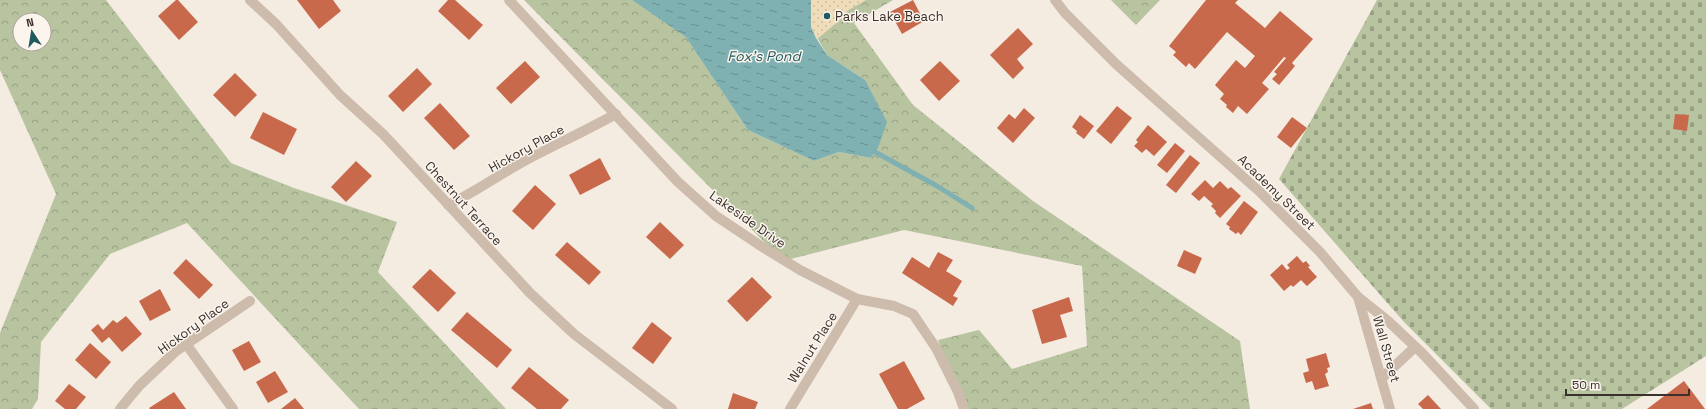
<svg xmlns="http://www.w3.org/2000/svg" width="1706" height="409" viewBox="0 0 1706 409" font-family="'Space Grotesk',sans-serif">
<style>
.forest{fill:url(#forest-crowns);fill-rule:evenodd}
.sand{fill:url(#sand-dots)}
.cemetery{fill:url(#cemetery-stones)}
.water{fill:url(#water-ripples)}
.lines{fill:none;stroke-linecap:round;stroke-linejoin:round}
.stream{stroke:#7fb0b2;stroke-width:5}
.building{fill:#c8694b}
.minor{stroke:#cdbbac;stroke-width:10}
.tertiary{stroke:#cdbbac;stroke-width:10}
.poi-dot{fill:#1f5a5e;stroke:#fbf5ee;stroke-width:1.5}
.labels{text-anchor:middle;stroke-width:3;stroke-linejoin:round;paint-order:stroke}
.poi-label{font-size:13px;fill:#3b302b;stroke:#fbf5ee;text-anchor:start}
.street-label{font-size:13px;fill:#3b302b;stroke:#fbf5ee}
.water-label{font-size:14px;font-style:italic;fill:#1f5a5e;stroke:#fbf5ee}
</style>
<defs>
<pattern id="forest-crowns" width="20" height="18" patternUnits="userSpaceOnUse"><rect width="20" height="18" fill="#b8c4a0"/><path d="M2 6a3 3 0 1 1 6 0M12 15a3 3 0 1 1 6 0" fill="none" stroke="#97a083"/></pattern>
<pattern id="sand-dots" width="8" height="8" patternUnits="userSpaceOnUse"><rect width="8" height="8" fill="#efdcb8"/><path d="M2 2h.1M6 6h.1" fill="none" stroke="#cebd9e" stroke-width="1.8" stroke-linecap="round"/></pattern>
<pattern id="cemetery-stones" width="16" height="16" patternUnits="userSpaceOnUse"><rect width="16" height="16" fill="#b8c4a0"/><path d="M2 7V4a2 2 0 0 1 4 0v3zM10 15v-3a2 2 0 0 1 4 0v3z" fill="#97a083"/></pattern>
<pattern id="water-ripples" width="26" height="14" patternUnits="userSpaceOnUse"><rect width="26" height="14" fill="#7fb0b2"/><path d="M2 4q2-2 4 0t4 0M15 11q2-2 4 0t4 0" fill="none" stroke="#699091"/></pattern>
</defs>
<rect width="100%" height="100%" fill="#f4ebe1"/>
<!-- forest -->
<g class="forest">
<path d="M0,0h106l125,163 63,25 103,34 -19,50 128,137h-147l-172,-186 -77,31 -69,88 -3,57 -6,10h-32v-76l56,-139 -56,-124zM20,20h24v24h-24z"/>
<path d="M524,0h108l54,36 62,94 66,31 25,-9 32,6 7,-10 -13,-68 -38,-25 -16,-28v-27h82l-39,23 59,82 120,96 207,140 10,68h-286l-26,-69 41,-10 33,39 75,-23 -5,-80 -178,-36 -121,31z"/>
<path d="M1111,0h49l-24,25z"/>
</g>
<!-- sand -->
<path class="sand" d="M811,0h55l-19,11 -7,9 -23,19 -6,-12z"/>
<!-- cemetery -->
<path class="cemetery" d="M1377,0h329v356l-84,53h-131l-87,-87 -125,-143z"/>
<!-- water -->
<path class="water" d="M632,0h179v27l5,11 11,17 38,25 22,42 -9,26 -7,10 -32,-6 -25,9 -66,-31 -62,-93z"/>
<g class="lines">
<!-- stream -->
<path class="stream" d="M875,152l62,34 35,22"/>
</g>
<!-- building -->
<g class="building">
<path d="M176,0h2l20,22 -19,18 -21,-24z"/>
<path d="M297,0h36l8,11 -22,18z"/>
<path d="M448,0h7l28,25 -14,15 -31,-29z"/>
<path d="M913,0l11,21 -22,13 -12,-22z"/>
<path d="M1206,0h32l-3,3 30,25 15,-17 33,28 -21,24 3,3 -16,19 -7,-6 5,-5 -3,-2 12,-14 -2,-1 -22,26 7,6 -22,25 -9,-8 -5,7 -7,-6 1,-2 -7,-6 4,-5 -9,-9 21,-25 9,8 10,-12 -28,-24 -32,37 -6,-6 -3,4 -13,-12 3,-3 -7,-6z"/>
<path d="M1018,28l15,16 -16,15 7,9 -11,11 -23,-24z"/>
<path d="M525,61l15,16 -29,27 -15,-16z"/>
<path d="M940,61l20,20 -21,20 -19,-21z"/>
<path d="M417,68l15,16 -29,28 -15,-16z"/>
<path d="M235,73l22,22 -22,22 -22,-22z"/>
<path d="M440,103l30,33 -16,14 -30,-32z"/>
<path d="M1117,106l15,12 -21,26 -15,-13z"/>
<path d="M1024,108l11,10 -22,25 -16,-15 12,-14 6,5z"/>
<path d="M263,112l34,17 -13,26 -34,-17z"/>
<path d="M1675,114l14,1 -2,16 -14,-2z"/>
<path d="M1080,115l14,11 -10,13 -8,-6 1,-2 -5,-4z"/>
<path d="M1292,117l15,11 -16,20 -14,-11z"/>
<path d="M1148,125l19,17 -13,14 -8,-7 -4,4 -8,-7 4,-4 -2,-2z"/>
<path d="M1175,143l10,8 -18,22 -10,-8z"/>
<path d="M1190,155l10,8 -24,30 -10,-8z"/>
<path d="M600,158l11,21 -31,16 -11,-20z"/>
<path d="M356,161l16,15 -26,26 -15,-15z"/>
<path d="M1205,180l8,8 7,-7 8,8 3,-2 10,9 -21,22 -5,-5 1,-2 -5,-5 2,-2 -9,-8 -5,5 -8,-7z"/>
<path d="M535,185l21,19 -23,26 -21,-19z"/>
<path d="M1244,201l14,11 -17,23 -3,-3 -2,2 -7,-5 1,-2 -4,-3z"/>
<path d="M660,222l24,23 -14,14 -24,-22z"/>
<path d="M567,242l34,30 -12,13 -34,-30z"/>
<path d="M1184,250l18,8 -7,16 -18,-8z"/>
<path d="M938,252l15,8 -7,11 16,10 -9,15 5,2 -5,8 -51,-33 10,-16 17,11z"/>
<path d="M1297,256l6,7 3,-2 4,5 -2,1 9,10 -10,9 -6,-6 -8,7 -2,-2 -7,6 -14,-16 12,-11 5,6 3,-2 -3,-3z"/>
<path d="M186,259l27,26 -14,14 -26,-26z"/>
<path d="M430,269l26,24 -18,19 -26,-25z"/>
<path d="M752,277l20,20 -25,25 -20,-21z"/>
<path d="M160,289l11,21 -21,11 -11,-20z"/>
<path d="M1069,297l4,14 -13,4 7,22 -25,7 -10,-34z"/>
<path d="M467,312l45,38 -15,18 -46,-38z"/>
<path d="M126,316l16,18 -20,18 -13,-15 -7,6 -11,-13 7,-6 5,6 10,-10 4,3z"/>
<path d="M652,322l20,16 -19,26 -21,-16z"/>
<path d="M249,341l12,21 -17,9 -12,-21z"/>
<path d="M90,343l21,19 -15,17 -21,-19z"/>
<path d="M1326,353l4,14 -3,1 1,4 -3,2 4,12 -14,4 -3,-9 -6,2 -3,-10 6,-2 -3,-12z"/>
<path d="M904,361l21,38 -18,10h-9l-19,-35z"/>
<path d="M529,367l40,33 -8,9h-24l-26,-21z"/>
<path d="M275,371l13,21 -20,11 -12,-21z"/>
<path d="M1684,381l21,28h-58z"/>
<path d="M69,384l17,13 -10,12h-11l-10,-8z"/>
<path d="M174,392l12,17h-36l-1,-1z"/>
<path d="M733,393l25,9 -3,7h-27z"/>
<path d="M1428,395l13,14h-18l-5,-5z"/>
<path d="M295,398l9,11h-23z"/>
<path d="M1371,403l2,6h-20z"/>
</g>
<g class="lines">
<!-- minor -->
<g class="minor">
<path d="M250,0l26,24 64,71 43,39 147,159 44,41 98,75"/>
<path d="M509,0l169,182 38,34 48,32 36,22 57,29 37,7 19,8 23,34 22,44 6,17"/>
<path d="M448,205c28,-13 53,-32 80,-46 29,-15 59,-29 88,-45"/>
<path d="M186,344l47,65"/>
<path d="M120,409l19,-23 37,-35 74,-50"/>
<path d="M790,409l67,-110"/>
</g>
<!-- tertiary -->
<g class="tertiary">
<path d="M1055,0l10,13 51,51 143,127 61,61 38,45 30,24 34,32 52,56"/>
<path d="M1358,297l32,112"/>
<path d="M1382,378l33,-31"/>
</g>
</g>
<!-- markers -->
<circle class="poi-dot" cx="827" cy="16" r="4"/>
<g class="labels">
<!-- poi labels -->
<g class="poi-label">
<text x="835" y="21">Parks Lake Beach</text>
</g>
<!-- street labels -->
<g class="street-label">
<text transform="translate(526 148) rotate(-29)" y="5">Hickory Place</text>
<text transform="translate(1277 192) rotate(44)" y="5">Academy Street</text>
<text transform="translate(464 203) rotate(48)" y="5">Chestnut Terrace</text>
<text transform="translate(748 219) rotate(35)" y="5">Lakeside Drive</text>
<text transform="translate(193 326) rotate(-36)" y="5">Hickory Place</text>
<text transform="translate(812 347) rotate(-58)" y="5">Walnut Place</text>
<text transform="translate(1387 349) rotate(74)" y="5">Wall Street</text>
</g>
<!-- water labels -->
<g class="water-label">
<text x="764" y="61">Fox's Pond</text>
</g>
</g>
<!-- north arrow -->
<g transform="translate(32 32) rotate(348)"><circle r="19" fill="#fbf5ee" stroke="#aea6a0"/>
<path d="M0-3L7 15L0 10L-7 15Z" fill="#1f5a5e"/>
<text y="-6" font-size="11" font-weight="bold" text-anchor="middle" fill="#3b302b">N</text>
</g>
<!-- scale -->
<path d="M1566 389v6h123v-6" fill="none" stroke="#3b302b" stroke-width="2"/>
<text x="1572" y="389" font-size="12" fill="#3b302b" stroke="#fbf5ee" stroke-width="3" paint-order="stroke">50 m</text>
</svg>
